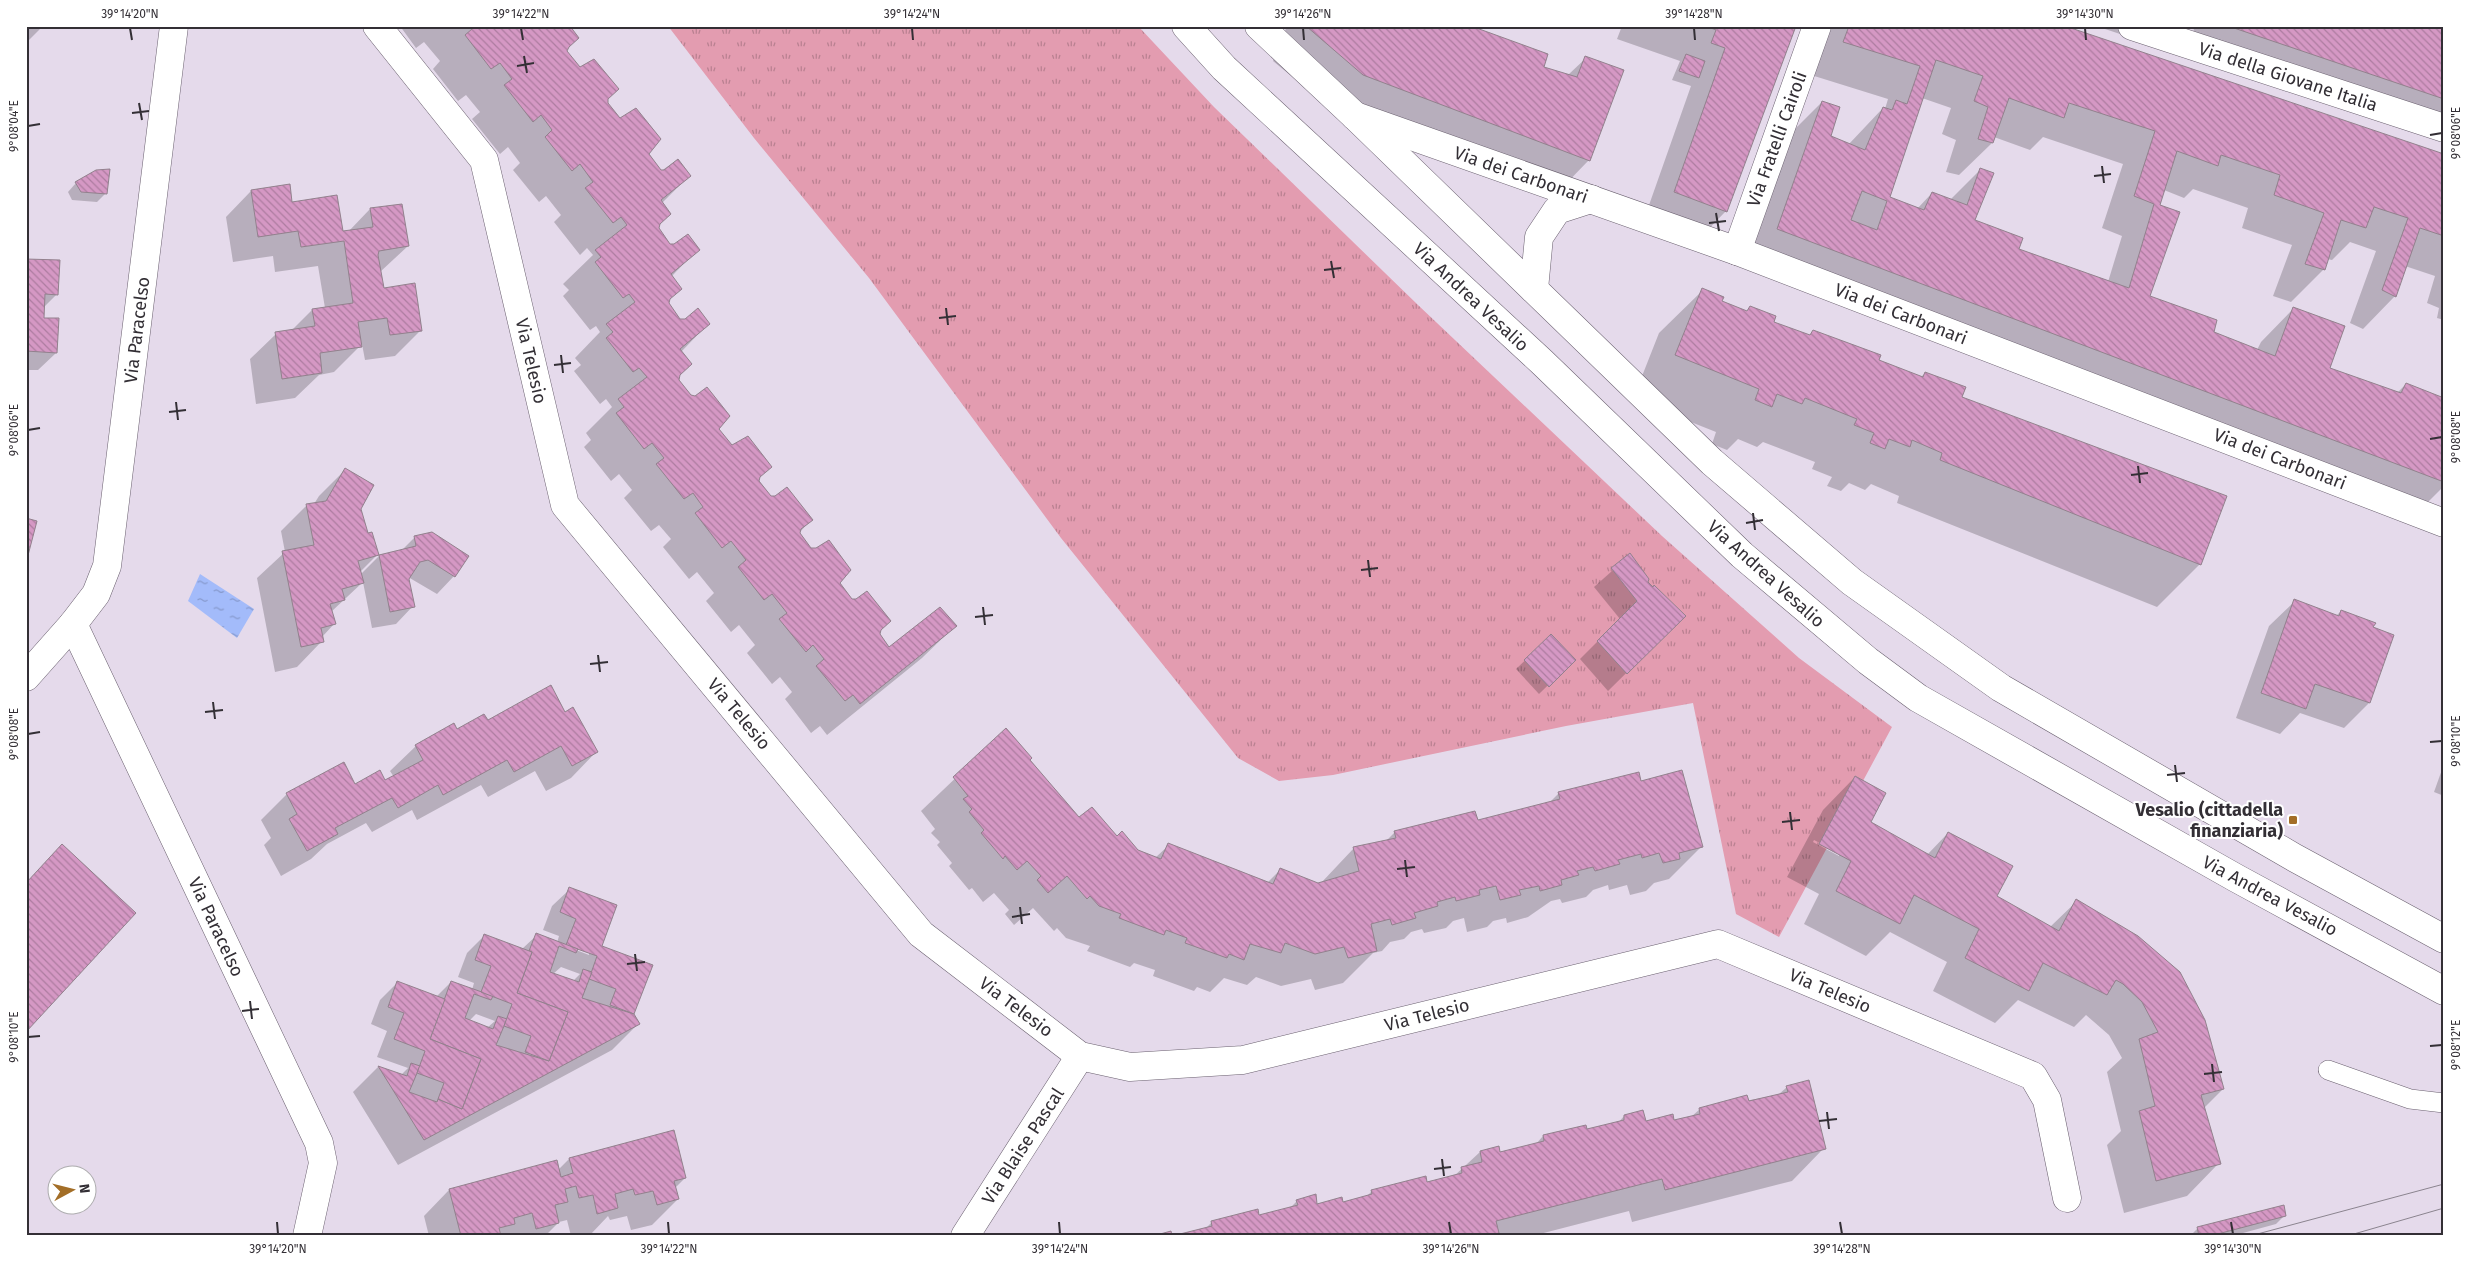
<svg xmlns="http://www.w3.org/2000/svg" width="2470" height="1262" viewBox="0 0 2470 1262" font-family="'Fira Sans',sans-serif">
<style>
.grass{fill:url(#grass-tufts)}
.water{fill:url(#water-ripples)}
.shadow{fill:#0003;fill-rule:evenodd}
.building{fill:url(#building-back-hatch);stroke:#92818d;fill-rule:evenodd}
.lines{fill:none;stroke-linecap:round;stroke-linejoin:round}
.lane-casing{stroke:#6a606f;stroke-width:20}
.street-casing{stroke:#6a606f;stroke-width:29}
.secondary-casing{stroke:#6a606f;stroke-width:29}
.lane{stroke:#fff;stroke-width:19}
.street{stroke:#fff;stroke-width:28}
.secondary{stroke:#fff;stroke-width:28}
.tram{stroke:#8b848f;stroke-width:1}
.ticks{fill:none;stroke:#332f35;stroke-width:2}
.poi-dot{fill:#a36e27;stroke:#fff;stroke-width:2}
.labels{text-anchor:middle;stroke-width:4;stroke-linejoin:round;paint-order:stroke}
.street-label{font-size:18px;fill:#332f35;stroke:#fff}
.poi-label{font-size:18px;font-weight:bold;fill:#332f35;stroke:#fff;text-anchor:end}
.neatline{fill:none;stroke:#332f35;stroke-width:2}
.ticks-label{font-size:12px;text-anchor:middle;fill:#332f35}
</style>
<defs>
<pattern id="grass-tufts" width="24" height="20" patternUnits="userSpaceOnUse" patternTransform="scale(1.25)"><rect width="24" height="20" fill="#e39cb0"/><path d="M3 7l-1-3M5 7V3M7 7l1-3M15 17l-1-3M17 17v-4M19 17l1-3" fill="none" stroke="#b98090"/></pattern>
<pattern id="water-ripples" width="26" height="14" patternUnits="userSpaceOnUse" patternTransform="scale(1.25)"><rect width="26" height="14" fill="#a3bbfa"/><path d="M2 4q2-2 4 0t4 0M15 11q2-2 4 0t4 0" fill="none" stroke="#8598cb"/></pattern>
<pattern id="building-back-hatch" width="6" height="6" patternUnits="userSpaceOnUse" patternTransform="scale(1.25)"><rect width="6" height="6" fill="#d598c4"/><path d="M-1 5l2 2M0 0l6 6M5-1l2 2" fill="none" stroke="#ad7ca0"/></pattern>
</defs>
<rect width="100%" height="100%" fill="#e5daeb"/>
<!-- grass -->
<path class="grass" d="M668,26h470l76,81 204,198 244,231 137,122 93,69 -113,210 -43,-23 -43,-211 -127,23 -233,49 -54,6 -41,-23 -177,-220 -192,-260 -115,-140z"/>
<!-- water -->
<path class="water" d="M200,574l54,35 -17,29 -49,-37z"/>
<!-- shadow -->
<g class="shadow">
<path d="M26,26h17l-17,17z"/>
<path d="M400,26h169l-3,26 41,47v4l54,68 16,-11 12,16 -27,27 -5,26 13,16 28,4 -27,28 -4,26 13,18 28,3 -27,28 -4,28 82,98 -1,4 12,16 41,22 -12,13 52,67 29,30 -1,4 10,14 66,-22 -33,32 -95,77 -7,-9 -9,7 -26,-34 7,-7 -12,-15 -8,7 -25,-31 8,-8 -16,-20 -8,7 -25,-31 8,-8 -17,-21 -8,7 -26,-32 8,-8 -12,-14 -8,6 -27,-33 8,-8 -13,-16 -8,7 -27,-34 7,-7 -5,-7 26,-26 -6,-8 -6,5 -26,-33 7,-6 -6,-7 25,-26 -4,-6 -6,4 -27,-34 6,-6 -6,-6 30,-29 -6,-7 -7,7 -26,-33 7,-7 -15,-19 -7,6 -26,-32 7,-7 -12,-16 -8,7 -28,-35 8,-7 -14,-17 -8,6 -25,-32 7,-8 -16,-19 -8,6z"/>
<path d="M1287,26h180l76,42 25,7 18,-17 3,102 -32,33 -227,-85 -57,-47z"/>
<path d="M1622,26h172l-68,185 -32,33 -52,-19 49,-139 -19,-6 8,-19 -63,-22z"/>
<path d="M1829,26h232l383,129v165l-7,-2 2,-10 -12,-5 8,-27 -30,-10 -10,30 -32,33 -13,-6 26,-72 -26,-9 -18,18 -5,-1 -3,10 -33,33 -18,-6 19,-51 -50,-17 6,-20 -55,-19 -9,9 -20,-8 -5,16 -10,91 63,36 45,17 4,-8 32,-33 35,60 69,24 9,-9 38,15v87l-30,30 -669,-254 44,-127 33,-33 8,35 19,7 34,-36 2,1 3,-10 -77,-24zM1922,98l29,10 -9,26 14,6 -10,32 13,3 33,-32 2,-6 36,13 13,-13 80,27 -21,64 20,8 -14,46 -90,-32 -44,-29 7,-52 -31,31 -18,-7 -15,16 -29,-12z"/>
<path d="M2096,26h64l-16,16z"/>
<path d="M2195,26h249v116l-259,-87z"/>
<path d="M76,183l30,10 -9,9 -25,-2 -4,-8z"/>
<path d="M251,191l40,12 51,29h6l22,-23 38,37 -28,26 3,18 38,40 -26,26 -30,4 -3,-16 -28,28 -15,3 -24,23 -39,6 -6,-45 26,-25 15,-3 21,-21 13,-2 -7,-42 -43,6 -2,-16 -40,6 -7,-45z"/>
<path d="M26,260l31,34 -14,14v11l13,34 -18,17h-12z"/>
<path d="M1703,290l18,12 88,34 4,-4 64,29 44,16 4,-4 275,191 -43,43 -260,-104 2,-7 -28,-12 -6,6 -16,-7 -8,8 -14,-5 5,-9 -20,-8 3,-7 -52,-20 -6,5 -19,-8 -11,11 -15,-6 4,-12 -83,-33 26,-66z"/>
<path d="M345,470l22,65 10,20 -17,17v3l19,-19 22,-5 13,-13 18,-5 22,43 -17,18 -29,-17 5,29 -17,18 -24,4 -9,-46 -32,30 3,12 -12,13v4l-25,26 -22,5 -18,-94 28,-26 -4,-21 26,-26 7,-1 5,-8z"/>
<path d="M1630,555l16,27 38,34 -76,75 -28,-32 40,-40 -26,-32z"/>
<path d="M2295,601l41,15 5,-5 30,17 -2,75 -25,25 -44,-15 -20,21 -44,-16 33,-92z"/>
<path d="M1551,636l23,24 -35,34 -23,-25z"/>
<path d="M564,713l32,39 -25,26 -25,13 -11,-20 -47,26 -7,-12 -64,35 -5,-10 -40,22 -6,-9 -39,21 -16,15 -30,17 -17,-31 7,-7 -10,-18 26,-26 98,-12 9,-5 -4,-6 26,-25 71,-24z"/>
<path d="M1006,730l22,30 51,59 58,32 18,7 14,-13 98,38 14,-14 37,15 3,-1 33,-35 31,-6 10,-10 82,-10 71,-18 11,-11 81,-11 61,65 -32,32 -15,4 -8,8 -16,4 -3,-10 -18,5 -1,-5 -15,5 -7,7 -24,6 -2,-4 -9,2 -23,16 -21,6 -1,-5 -13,3 -6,6 -20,5 -3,-14 -11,3 -7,7 -22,5 -2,-4 -11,3 -7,7 -14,3 -8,9 -9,2 -30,30 -28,7 -4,-11 -30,7 -25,-9 -9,8 -23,-7 -14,14 -13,-5 -3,4 -41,-15 2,-6 -21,-7 -4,4 -43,-16 3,-5 -24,-8 -9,-10 -3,3 -21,-23 -19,17 -9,-11 4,-4 -15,-17 -11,9 -11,-14 -3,2 -20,-24 3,-3 -15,-18 3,-3 -9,-9 4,-4 -14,-18z"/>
<path d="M2444,764v32l-10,-4z"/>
<path d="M1855,777l14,46 58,32 21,-22 47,64 55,30 27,-26 146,188 -19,19 15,55 -32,33 -63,17 -17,-68 14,-14 -14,-59 15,-14 -13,-23 -23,-20 -12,12 -56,-27 -23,23 -62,-32 14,-29 -57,-30 -24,24 -62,-32 15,-30 -32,-17 36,-67zM1814,840l25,13v3l-26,-14z"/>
<path d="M570,889l30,57 51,20 -18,48 5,10 -26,26 -214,115 -45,-73 25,-25 23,8 7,-7 -31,-11 10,-26 -16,-7 9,-24 17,-17 39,14 15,-15 21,8 2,-7 -16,-6 9,-24 18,-18 37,14 15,-14 20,8 2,-7 -16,-6 9,-24zM572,946l17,6v3l-18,-7zM561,967l19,7 -7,7 -20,-7zM476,1014l19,7 -8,7 -18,-7z"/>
<path d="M1787,1087l37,61 -32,33 -160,41 -3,-11 -97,25h-355l28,-7 7,-7 46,-6 32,-8 7,-7 19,4 26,-1 24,-7 6,-6 54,-8 27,-6 27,-25 19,1 37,-9 7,-8 42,-10 2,4 31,-7 6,-7 21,7 28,-1 18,-5 9,-8 78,-14z"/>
<path d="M569,1159l116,19 -10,10 3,11 -26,26 -21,5 -4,-14 -17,4 -2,-4 -17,18 -8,2h-12l-4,-16 -8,2 -14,14h-116l-5,-20 25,-26 109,-20z"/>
<path d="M2285,1215l-9,9 -44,12h-42l8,-8z"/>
</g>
<!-- building -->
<g class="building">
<path d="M470,26h100l9,12 -10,9 -2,4 13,16 14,-8 25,30 -11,10v4l12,15 16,-10 25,31 -12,15 12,16h3l14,-11 13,17 -30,24 10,14 -11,10 -1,4 11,16h4l14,-10 12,16 -29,24 11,15 -12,10 -1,4 11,16h5l13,-11 12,16 -30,25 12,15 -12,11 -1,5 12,15 4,1 12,-9 23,29 -11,13 13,16 16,-9 24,31 -12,10 -1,4 12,15h4l12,-9 26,33 -12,9 -1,4 11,15h5l13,-8 22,30 -11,13 12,16h4l11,-8 24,30 -10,9 -1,4 9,13 51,-40 17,19 -97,78 -7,-9 -8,6 -29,-35 8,-7 -11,-14 -7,7 -27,-33 8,-6 -15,-19 -8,6 -26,-33 8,-7 -15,-19 -9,7 -27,-35 8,-6 -10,-14 -9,6 -28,-35 8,-6 -12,-15 -8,6 -28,-36 8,-6 -6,-8 29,-22 -8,-9 -6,4 -27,-34 7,-6 -7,-8 29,-22 -6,-8 -6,4 -28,-36 6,-5 -6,-7 32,-25 -6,-8 -8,6 -28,-35 8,-6 -13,-18 -8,7 -27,-34 7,-7 -11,-15 -8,7 -29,-37 8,-6 -12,-16 -9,6 -26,-34 7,-6z"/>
<path d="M1306,26h165l77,28 -4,13 33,10 8,-21 39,14 -34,91 -227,-86z"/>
<path d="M1706,26h90l-69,186 -53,-20 51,-144 -14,-5 5,-13z"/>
<path d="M1849,26h216l379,128v82l-24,-8 -24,69 -14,-7 26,-72 -34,-11 -8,21 -25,-8 -16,50 -20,-6 19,-51 -50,-18 6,-20 -59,-20 -3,11 -41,-15 -17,54 20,7 -30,84 67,24 -3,12 61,24 18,-49 52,19 -15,42 71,25 5,-10 38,15v84l-667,-253 45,-128 18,6 -9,29 34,14 18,-43 9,3 4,-10 11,4 13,-38 -77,-24zM1936,60l47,16 -9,25 14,6 -10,32 15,4 16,-45 55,20 5,-15 86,28 -21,65 20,8 -25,84 -110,-39 4,-11 -48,-18 19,-47 -14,-5 -13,37 -35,-13 -8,18 -34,-13zM1862,191l25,10 -10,29 -26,-10z"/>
<path d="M2228,26h216v73z"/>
<path d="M1686,54l19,7 -6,17 -20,-7z"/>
<path d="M110,169l-3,25 -26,-2 -6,-10 21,-12z"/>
<path d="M290,184l2,18 45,-7 6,36 30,-4 -3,-19 32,-4 7,42 -30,5 -1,4 6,33 31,-5 7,48 -32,4 -3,-17 -29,4 4,25 -42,6 2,20 -40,6 -7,-47 40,-6 -3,-17 41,-6 -9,-62 -43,6 -3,-16 -40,6 -7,-47z"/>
<path d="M26,259l34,1 -2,35 -13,-1 -1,24h15l-2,35 -31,-2z"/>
<path d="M1702,288l22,9 -2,4 25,10 3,-5 26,10 -2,6 36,13 3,-5 68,25 -2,5 44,17 2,-5 41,15 -4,10 265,99 -26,69 -261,-105 2,-7 -30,-13 -2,7 -21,-8 -4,10 -15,-6 4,-10 -20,-8 3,-6 -52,-21 -3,6 -25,-10 -5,13 -17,-7 4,-11 -84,-34z"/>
<path d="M345,468l29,17 -13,24 7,24 4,-1 7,23 -21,6 6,22 -22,6 3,11 -15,4 6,20 -15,4 3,14 -23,5 -19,-96 32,-6 -8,-41 20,-3z"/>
<path d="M26,518l11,3 -11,42z"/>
<path d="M432,532l37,24 -14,21 -27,-17 -8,2 -11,17 6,28 -25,5 -11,-57 37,-9 -2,-10z"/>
<path d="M1630,553l19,26 -1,3 5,5 1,-2 32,31 -59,58 -30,-33 40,-40 -26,-33z"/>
<path d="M2294,599l45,17 2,-6 35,13 -3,4 21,8 -24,68 -55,-19 -9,25 -45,-16z"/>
<path d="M1551,634l25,26 -27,27 -25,-27z"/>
<path d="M551,685l14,27 8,-5 25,45 -26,14 -11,-20 -47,26 -7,-12 -64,35 -5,-10 -40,23 -6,-10 -57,30 3,6 -31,17 -18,-32 8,-5 -11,-21 58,-31 11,22 25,-14 5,10 38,-20 -8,-15 39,-22 3,6 27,-15 4,6z"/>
<path d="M1006,728l26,30 -2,2 49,57 13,-10 25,29 5,-5 16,19 23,9 7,-16 105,41 7,-16 38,15 41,-12 -6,-24 43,-9 -2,-7 81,-20 3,9 82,-21 -2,-7 81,-20 2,9 41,-11 21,77 -24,6 1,6 -17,4 -4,-10 -17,5 -1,-4 -23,6 2,4 -25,7 -2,-4 -16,4 2,4 -18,5 1,5 -22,6 -1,-5 -20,4 2,5 -21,5 -4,-14 -17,4 1,5 -24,6 -1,-4 -18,5 1,4 -24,7 2,5 -24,7 -2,-6 -19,5 6,27 -29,7 -4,-11 -29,7 -30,-11 -4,10 -31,-9 -6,16 -15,-6 -2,4 -42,-15 2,-5 -21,-8 -2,5 -45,-17 2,-4 -22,-8 -9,-10 -3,3 -20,-23 -19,17 -11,-13 4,-4 -14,-15 -10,9 -12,-14 -2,3 -22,-26 3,-3 -15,-18 3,-3 -9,-10 5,-3 -15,-19z"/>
<path d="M1855,776l31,17 -15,29 64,36 13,-26 65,34 -16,30 62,35 17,-32 62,37 42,36 25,48 19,69 -23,6 20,69 -65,17 -17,-70 16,-5 -16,-67 19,-7 -16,-30 -19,-18 -7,-4 -9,15 -64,-32 -14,28 -64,-33 14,-29 -65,-34 -14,29 -64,-33 15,-30 -32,-17z"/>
<path d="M62,844l74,69 -110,119v-149z"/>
<path d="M569,887l48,18 -15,41 51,19 -19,49 -24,-9 6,-16 -27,-10 8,-23 -31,-11 10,-26 -16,-7z"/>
<path d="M536,933l42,16 -2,4 -17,-7 -9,26 29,10 4,-13 9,3 -10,26 52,16 6,10 -216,116 -46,-74 29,10 4,-13 9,3 -11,26 28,10 1,-3 24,10 19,-50 -51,-20 21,-58 42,15 -2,4 -17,-6 -9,24 28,11 5,-13 9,3 -11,26 53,16 19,-49 -51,-19 15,-41 -3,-1z"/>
<path d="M484,934l48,18 -15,41 51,19 -19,49 -24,-9 6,-16 -27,-10 8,-22 -31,-12 10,-26 -16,-6z"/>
<path d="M397,981l48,18 -15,40 51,20 -19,50 -24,-10 6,-16 -27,-10 8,-22 -31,-12 10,-26 -16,-6z"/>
<path d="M1809,1080l17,69 -161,41 -3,-11 -166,42 3,12 -12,3h-334l18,-5 1,5 40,-10 -1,-5 47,-12 1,6 39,-10 -2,-5 20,-6 1,10 25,-7 1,5 29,-8 -1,-4 55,-14 1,6 35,-9 -1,-6 21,-5 -2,-11 19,-5 1,6 44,-11 -1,-6 43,-10 1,4 37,-9v-5l19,-5 3,11 27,-7 1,6 26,-6 -1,-6 48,-13 2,6 39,-9 -2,-6z"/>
<path d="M674,1130l12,48 -12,3 5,18 -22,6 -4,-14 -18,4 -2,-6 -18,5 3,14 -21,6 -4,-19 -14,3 -3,-12 -11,3 3,13 -13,3 4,18 -23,6 -4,-16 -18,5 1,6 -16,4 2,8h-40l-12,-47 108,-29 4,17 12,-4 -4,-15z"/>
<path d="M2284,1205l2,11 -76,20h-11l-2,-9z"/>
</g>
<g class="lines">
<!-- lane casing -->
<g class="lane-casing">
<path id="lane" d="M2328,1070l82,29 34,4"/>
</g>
<!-- street casing -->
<g class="street-casing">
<g id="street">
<path d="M377,26l107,134 81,345 356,429 159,122 50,11 113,-7 475,-116 315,132 14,24 20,98"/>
<path d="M2132,26l312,102"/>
<path d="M1355,116l382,135 707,272"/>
<path d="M1737,251l80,-225"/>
<path d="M1534,289l5,-52 18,-27 34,-11"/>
<path d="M73,624l246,519 4,20 -16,73"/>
<path d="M26,677l47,-53 23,-30 11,-28 67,-540"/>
<path d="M965,1236l115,-180"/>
</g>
</g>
<!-- secondary casing -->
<g class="secondary-casing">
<g id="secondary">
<path d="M1186,26l38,42 318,294 200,193 126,106 50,37 318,180 208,113"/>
<path d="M1259,26l96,90 357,346 140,120 149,106 294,170 149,81"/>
</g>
</g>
<!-- lane -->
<use href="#lane" class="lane"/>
<!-- street -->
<use href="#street" class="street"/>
<!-- secondary -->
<use href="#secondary" class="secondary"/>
<!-- tram -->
<g class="tram">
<path d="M2250,1236l194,-52"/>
<path d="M2347,1236l97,-28"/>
</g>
</g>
<!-- ticks -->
<path class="ticks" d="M130,28l2,12M521,28l2,12M912,28l1,12M1303,28l1,12M1694,28l1,12M2085,28l1,12M524,56l3,17M517,66l17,-3M139,103l3,17M132,113l17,-2M28,126l12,-2M2430,135l12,-2M2102,166l2,17M2094,176l17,-2M1716,213l3,18M1709,223l17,-2M1331,261l3,17M1324,270l17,-2M946,308l2,17M939,318l17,-2M561,355l2,18M554,365l17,-2M176,402l2,18M169,412l17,-2M28,430l12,-2M2430,439l12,-2M2138,466l2,17M2131,475l17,-2M1753,513l2,17M1746,523l17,-3M1368,560l2,17M1361,570l17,-2M983,607l2,18M975,617l18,-2M598,655l2,17M590,664l18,-2M213,702l2,17M205,712l18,-2M28,734l12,-2M2430,742l12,-1M2175,765l2,17M2167,775l18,-2M1790,812l2,18M1782,822l18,-2M1405,860l2,17M1397,869l18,-2M1020,907l2,17M1012,917l18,-3M635,954l2,17M627,964l18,-2M250,1001l2,18M242,1011l17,-2M28,1037l12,-1M2430,1046l12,-1M2212,1064l2,18M2204,1074l18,-2M1827,1112l2,17M1819,1121l18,-2M1442,1159l2,17M1434,1169l17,-2M277,1222l1,12M668,1222l1,12M1059,1222l1,12M1449,1222l2,12M1840,1222l2,12M2231,1222l2,12"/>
<!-- markers -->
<rect class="poi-dot" x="2288" y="815" width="10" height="10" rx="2.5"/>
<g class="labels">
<!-- street labels -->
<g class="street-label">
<text transform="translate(2288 77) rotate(18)" y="6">Via della Giovane Italia</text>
<text transform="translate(1777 139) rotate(-70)" y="6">Via Fratelli Cairoli</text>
<text transform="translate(1521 175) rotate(19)" y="6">Via dei Carbonari</text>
<text transform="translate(1471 297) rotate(43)" y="6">Via Andrea Vesalio</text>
<text transform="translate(1901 314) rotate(21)" y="6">Via dei Carbonari</text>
<text transform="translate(137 330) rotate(-83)" y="6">Via Paracelso</text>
<text transform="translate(531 361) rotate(77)" y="6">Via Telesio</text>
<text transform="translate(2280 459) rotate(21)" y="6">Via dei Carbonari</text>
<text transform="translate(1766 574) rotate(42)" y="6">Via Andrea Vesalio</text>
<text transform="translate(739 714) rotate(50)" y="6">Via Telesio</text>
<text transform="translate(2270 896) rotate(28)" y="6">Via Andrea Vesalio</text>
<text transform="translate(216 927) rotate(65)" y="6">Via Paracelso</text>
<text transform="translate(1830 991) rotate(23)" y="6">Via Telesio</text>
<text transform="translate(1016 1007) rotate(37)" y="6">Via Telesio</text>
<text transform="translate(1427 1015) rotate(-14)" y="6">Via Telesio</text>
<text transform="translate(1023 1146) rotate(-57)" y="6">Via Blaise Pascal</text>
</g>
<!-- poi labels -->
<g class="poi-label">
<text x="2283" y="816">Vesalio (cittadella<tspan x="2283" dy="21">finanziaria)</tspan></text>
</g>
</g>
<!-- border -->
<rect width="2470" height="1262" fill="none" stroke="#ffffff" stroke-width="55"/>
<!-- north arrow -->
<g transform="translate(72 1190) rotate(83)"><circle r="24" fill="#ffffff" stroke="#adacae"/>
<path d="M0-4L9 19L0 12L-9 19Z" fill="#a36e27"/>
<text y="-8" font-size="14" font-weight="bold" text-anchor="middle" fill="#332f35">N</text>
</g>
<rect x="28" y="28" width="2414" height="1206" class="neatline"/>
<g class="ticks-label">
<text x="130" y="18">39°14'20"N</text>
<text x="521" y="18">39°14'22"N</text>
<text x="912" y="18">39°14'24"N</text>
<text x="1303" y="18">39°14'26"N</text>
<text x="1694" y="18">39°14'28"N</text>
<text x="2085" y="18">39°14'30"N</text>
<text transform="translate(14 126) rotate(-90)" y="4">9°08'04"E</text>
<text transform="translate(2456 133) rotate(-90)" y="4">9°08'06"E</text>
<text transform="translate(14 430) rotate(-90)" y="4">9°08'06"E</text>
<text transform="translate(2456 437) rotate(-90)" y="4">9°08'08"E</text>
<text transform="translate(14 734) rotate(-90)" y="4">9°08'08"E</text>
<text transform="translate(2456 741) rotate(-90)" y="4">9°08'10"E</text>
<text transform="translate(14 1037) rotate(-90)" y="4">9°08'10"E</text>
<text transform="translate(2456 1045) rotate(-90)" y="4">9°08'12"E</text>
<text x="278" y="1253">39°14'20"N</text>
<text x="669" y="1253">39°14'22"N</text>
<text x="1060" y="1253">39°14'24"N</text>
<text x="1451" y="1253">39°14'26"N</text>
<text x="1842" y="1253">39°14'28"N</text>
<text x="2233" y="1253">39°14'30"N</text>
</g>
</svg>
